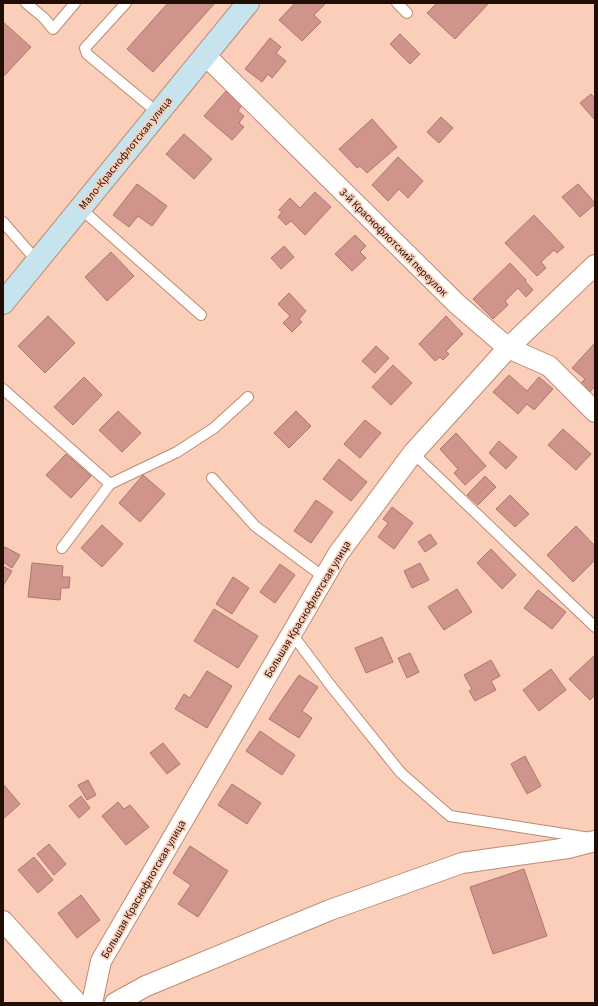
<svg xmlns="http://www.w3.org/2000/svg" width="598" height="1006" viewBox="0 0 598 1006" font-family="'Source Sans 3',sans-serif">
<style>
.building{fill:#cf958c;stroke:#ae766d}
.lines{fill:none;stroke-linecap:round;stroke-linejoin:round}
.lane-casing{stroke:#bd8b70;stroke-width:12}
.street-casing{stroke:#bd8b70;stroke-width:22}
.secondary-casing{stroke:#bd8b70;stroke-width:24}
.lane{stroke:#fff;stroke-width:10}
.street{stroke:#fff;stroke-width:20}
.secondary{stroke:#c6e3ee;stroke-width:22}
.labels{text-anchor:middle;stroke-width:3.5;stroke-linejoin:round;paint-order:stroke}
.street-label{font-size:11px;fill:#200e05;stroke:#faceb8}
</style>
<rect width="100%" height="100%" fill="#faceb8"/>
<!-- building -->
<g class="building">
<path d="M168,3h47l-62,69 -26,-23z"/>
<path d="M295,3h31l-12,12 7,7 -19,19 -23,-21z"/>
<path d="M437,3h52l-34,36 -28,-26z"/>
<path d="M3,22l28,25 -28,30z"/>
<path d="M400,34l20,20 -10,10 -20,-20z"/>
<path d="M270,38l11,9 -5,6 10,8 -14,17 -4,-4 -6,8 -17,-13z"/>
<path d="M226,91l16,14 -4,6 6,5 -5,7 5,4 -12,13 -28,-24z"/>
<path d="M591,94l4,4v22l-15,-17z"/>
<path d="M441,117l12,11 -14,15 -12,-11z"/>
<path d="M372,119l25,28 -30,26 -7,-7 -3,2 -18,-19z"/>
<path d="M184,134l28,25 -18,20 -28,-25z"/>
<path d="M398,157l25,24 -15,17 -9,-9 -11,12 -16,-16z"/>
<path d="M137,184l30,22 -15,20 -14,-10 -9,11 -16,-12z"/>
<path d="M578,184l17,19v1l-15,13 -18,-20z"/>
<path d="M315,192l16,15 -26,28 -14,-14 -5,4 -8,-8 4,-5 -3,-2 11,-12 10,10z"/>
<path d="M534,215l30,32 -7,6 -3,-3 -13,12 5,6 -9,8 -32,-33z"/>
<path d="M355,235l11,11 -6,6 6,6 -14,13 -17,-17z"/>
<path d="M284,246l10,11 -13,12 -10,-11z"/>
<path d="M111,252l23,24 -27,25 -22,-24z"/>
<path d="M510,263l16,17 -1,1 8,9 -7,7 -8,-9 -13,13 3,4 -15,14 -20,-20z"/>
<path d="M289,293l17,18 -7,8 3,3 -10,10 -9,-9 7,-7 -12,-12z"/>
<path d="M48,316l27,27 -30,30 -27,-27z"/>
<path d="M446,316l17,18 -17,17 3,3 -6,6 -3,-3 -5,4 -16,-17z"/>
<path d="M595,343v45l-1,-1 -4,5 -9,-9 4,-4 -13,-11z"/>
<path d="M376,346l13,12 -14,15 -13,-12z"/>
<path d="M393,365l19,18 -21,22 -19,-18z"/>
<path d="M509,375l18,16 12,-14 14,12 -19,21 -7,-6 -9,10 -25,-22z"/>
<path d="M84,377l18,18 -29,30 -19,-18z"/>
<path d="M118,411l23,22 -19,19 -23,-22z"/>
<path d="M296,411l15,15 -22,22 -15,-15z"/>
<path d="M365,420l16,13 -21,25 -16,-14z"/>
<path d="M563,429l28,25 -15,16 -28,-25z"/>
<path d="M456,433l30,33 -21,19 -11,-12 4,-4 -18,-20z"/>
<path d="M499,441l18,16 -11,12 -17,-16z"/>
<path d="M66,454l25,22 -20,22 -25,-23z"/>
<path d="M339,459l28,23 -16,19 -28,-22z"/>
<path d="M143,475l22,19 -25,28 -21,-19z"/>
<path d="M485,476l11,11 -18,18 -11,-10z"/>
<path d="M510,495l19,19 -14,13 -19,-18z"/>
<path d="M316,500l17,12 -22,31 -17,-12z"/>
<path d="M392,507l21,16 -19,26 -16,-12 10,-14 -5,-4z"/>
<path d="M102,525l21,19 -21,23 -21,-19z"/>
<path d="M576,526l19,20v16l-1,-1 -21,21 -26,-27z"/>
<path d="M430,534l7,10 -12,8 -7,-10z"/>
<path d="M5,547l15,8 -8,13 -9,-6v-12z"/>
<path d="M491,549l25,26 -14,14 -25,-26z"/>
<path d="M32,563l31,3 -1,11h8l-1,11h-8l-1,12 -32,-3z"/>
<path d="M420,563l9,17 -17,8 -8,-17z"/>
<path d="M280,564l15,11 -20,28 -15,-11z"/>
<path d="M3,566l9,5 -9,15z"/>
<path d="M233,577l16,11 -17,26 -16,-10z"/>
<path d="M457,589l15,23 -28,18 -16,-23z"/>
<path d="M538,590l28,22 -14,17 -28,-21z"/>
<path d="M214,609l44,27 -20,32 -44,-27z"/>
<path d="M382,637l11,25 -27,11 -11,-25z"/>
<path d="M410,653l9,19 -12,6 -9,-20z"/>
<path d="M595,655v40l-5,5 -21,-21z"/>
<path d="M491,660l9,16 -9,5 5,9 -21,11 -6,-10 3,-2 -8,-14z"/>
<path d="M551,669l15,21 -27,21 -16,-21z"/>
<path d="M207,671l25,15 -25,42 -32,-19 9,-15 6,4z"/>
<path d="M299,675l19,12 -16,24 10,7 -13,20 -30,-19z"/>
<path d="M260,731l35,24 -13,20 -36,-24z"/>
<path d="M163,743l17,21 -13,10 -17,-21z"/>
<path d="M525,756l16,30 -14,8 -16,-30z"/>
<path d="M88,780l8,15 -9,5 -9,-15z"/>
<path d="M3,784l17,20 -17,15z"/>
<path d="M232,784l29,19 -14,21 -29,-19z"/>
<path d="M81,796l9,12 -11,10 -10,-12z"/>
<path d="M118,802l6,7 6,-4 19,22 -23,18 -24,-29z"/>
<path d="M49,844l17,20 -12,11 -17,-21z"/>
<path d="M190,846l38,25 -30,46 -20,-13 13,-19 -18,-12z"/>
<path d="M34,857l19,23 -15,13 -20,-23z"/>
<path d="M524,869l23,67 -54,18 -23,-67z"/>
<path d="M81,895l19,25 -23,18 -19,-25z"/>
</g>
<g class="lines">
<!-- lane casing -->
<g class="lane-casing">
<g id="lane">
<path d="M26,3l18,15 9,11 22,-26"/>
<path d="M126,3l-41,45 2,6 71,59"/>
<path d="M397,3l10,10"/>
<path d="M80,208l121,107"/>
<path d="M3,222l34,39"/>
<path d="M3,389l107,95 -48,64"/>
<path d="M413,453l182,174"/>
<path d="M212,478l43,48 70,52"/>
<path d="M110,484l67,-32 37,-24 34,-31"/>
<path d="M292,634l39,52 70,87 49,43 140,22"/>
</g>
</g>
<!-- street casing -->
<g class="street-casing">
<g id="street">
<path d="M205,55l252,249 51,44 41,18 46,46"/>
<path d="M3,921l74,82"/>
<path d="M92,1003l9,-42 237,-407 75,-101 95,-105 87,-83"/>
<path d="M115,1003l31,-17 184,-76 132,-47 106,-15 27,-7"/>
</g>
</g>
<!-- secondary casing -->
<g class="secondary-casing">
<path id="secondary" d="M3,303l245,-300"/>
</g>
<!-- lane -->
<use href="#lane" class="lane"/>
<!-- street -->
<use href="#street" class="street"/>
<!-- secondary -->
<use href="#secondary" class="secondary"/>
</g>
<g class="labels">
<!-- street labels -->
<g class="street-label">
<text transform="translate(125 153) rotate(-51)" y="4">Мало-Краснофлотская улица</text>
<text transform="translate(394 242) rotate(45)" y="4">3-й Краснофлотский переулок</text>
<text transform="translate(307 609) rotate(-59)" y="4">Большая Краснофлотская улица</text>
<text transform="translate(143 889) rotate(-60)" y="4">Большая Краснофлотская улица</text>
</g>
</g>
<!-- border -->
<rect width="598" height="1006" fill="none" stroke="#200e05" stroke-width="8"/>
</svg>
